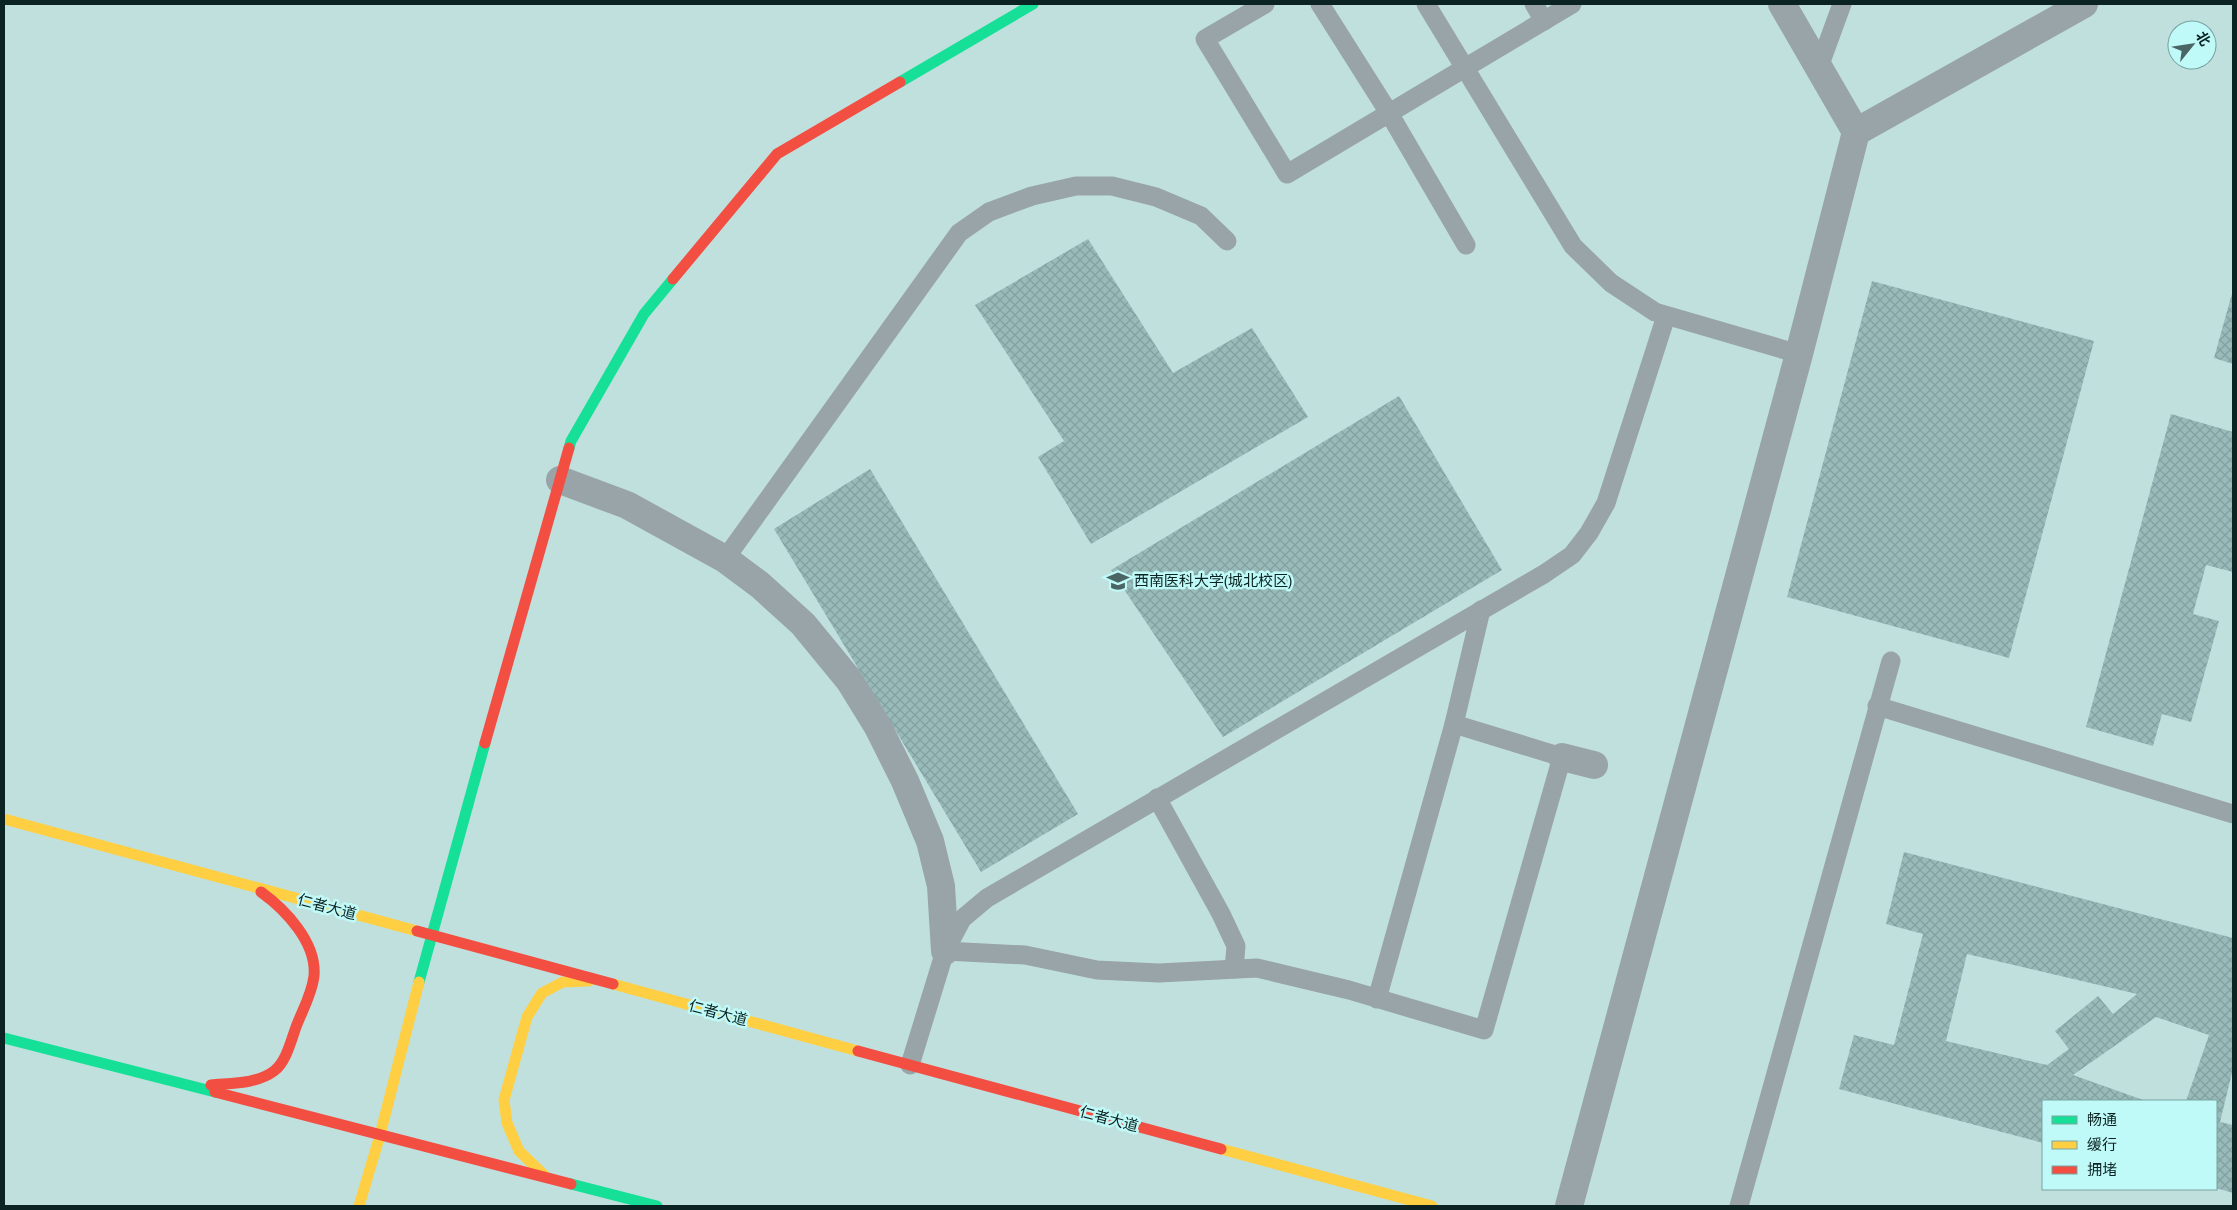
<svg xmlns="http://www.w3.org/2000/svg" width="2237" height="1210" viewBox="0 0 2237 1210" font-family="'Archivo Narrow','Noto Sans SC',sans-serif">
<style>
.building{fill:url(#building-cross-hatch);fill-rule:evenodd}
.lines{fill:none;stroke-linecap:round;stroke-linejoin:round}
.lane{stroke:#98a4a7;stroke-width:19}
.street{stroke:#98a4a7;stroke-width:28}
.fast{stroke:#16e098;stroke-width:11}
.slow{stroke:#ffcf43;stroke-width:11}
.jam{stroke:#f24e42;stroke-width:11}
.labels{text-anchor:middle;stroke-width:5;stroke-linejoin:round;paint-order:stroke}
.poi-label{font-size:15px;fill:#0b2322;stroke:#c0faf8;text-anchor:start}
.street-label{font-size:15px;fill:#0b2322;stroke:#c0faf8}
</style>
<defs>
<pattern id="building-cross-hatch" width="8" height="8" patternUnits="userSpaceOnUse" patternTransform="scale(1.25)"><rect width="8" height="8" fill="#98bbb9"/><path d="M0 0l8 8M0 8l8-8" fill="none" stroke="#82a09f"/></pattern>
</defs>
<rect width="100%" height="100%" fill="#c0e0de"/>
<!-- building -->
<g class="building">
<path d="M1088,239l85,134 79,-45 56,89 -217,127 -53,-87 26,-16 -89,-136z"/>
<path d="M1872,281l222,60 -85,317 -222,-61z"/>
<path d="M2233,290v74l-19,-6z"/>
<path d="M1399,396l103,174 -279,167 -112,-167z"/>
<path d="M2171,414l62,18v140l-27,-7 -13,49 26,7 -28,101 -29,-8 -9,32 -67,-19z"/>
<path d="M870,469l208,345 -97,58 -207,-343z"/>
<path d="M1904,852l329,86v131l-13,53 13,3v68l-17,-5v-87h-30l23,-66 -53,-18 -83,58 73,26h-103v42l-204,-54 15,-54 40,10 29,-111 -37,-10zM1967,954l170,40 -24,20 -15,-18 -43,35 14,18 -22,16 -101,-24z"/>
</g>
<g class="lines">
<!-- lane -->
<g class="lane">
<path d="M1265,4l-60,35 82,135 285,-170"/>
<path d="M1320,4l69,109 77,132"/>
<path d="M1426,4l147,242 38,37 44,29 144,42"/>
<path d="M1534,4l10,17"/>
<path d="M1819,67l23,-63"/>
<path d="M725,559l234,-326 30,-21 43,-16 44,-10h36l44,11 45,19 26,25"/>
<path d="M1877,706l356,108"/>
<path d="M1454,724l27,-114"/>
<path d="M1157,798l64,116 15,32 -2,23"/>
<path d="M945,951l80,4 72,15 62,3 98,-5 92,22 135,40 78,-273 -108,-33 -77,275"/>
<path d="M910,1065l35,-114 17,-32 25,-21 557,-324 28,-19 17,-22 17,-30 60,-187"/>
<path d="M1739,1206l152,-545"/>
</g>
<!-- street -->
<g class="street">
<path d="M1856,132l228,-128"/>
<path d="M560,480l67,25 98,54 35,26 43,39 46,56 29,47 27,54 25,60 11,45 4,65"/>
<path d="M1562,757l32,8"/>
<path d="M1569,1206l230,-852 57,-222 -74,-128"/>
</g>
<!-- fast -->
<g class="fast">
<path d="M900,82l133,-78"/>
<path d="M569,448l2,-7 73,-127 29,-35"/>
<path d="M419,982l66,-239"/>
<path d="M4,1038l211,54"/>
<path d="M571,1184l86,22"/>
</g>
<!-- slow -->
<g class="slow">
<path d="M4,819l413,112"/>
<path d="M613,984l245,67"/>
<path d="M1221,1149l211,57"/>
<path d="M546,1177l-27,-26 -12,-28 -3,-23 23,-83 15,-24 21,-11 26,-1"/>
<path d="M359,1206l21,-71 39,-153"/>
</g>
<!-- jam -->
<g class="jam">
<path d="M673,279l104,-125 123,-72"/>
<path d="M485,743l84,-295"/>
<path d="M417,931l196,53"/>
<path d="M858,1051l363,98"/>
<path d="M211,1085c20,-2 46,-1 63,-14 12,-9 17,-30 22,-44 6,-16 16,-33 18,-51 3,-33 -28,-66 -53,-84"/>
<path d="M215,1092l356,92"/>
</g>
</g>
<!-- icons -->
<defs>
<g id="university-bare" transform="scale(1.725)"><path d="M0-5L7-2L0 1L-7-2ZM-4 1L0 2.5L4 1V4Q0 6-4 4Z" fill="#4a6564" stroke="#c0faf8" stroke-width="2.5" paint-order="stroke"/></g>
</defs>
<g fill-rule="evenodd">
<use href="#university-bare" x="1118" y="581"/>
</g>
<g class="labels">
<!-- poi labels -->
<g class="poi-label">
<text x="1134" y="586">西南医科大学(城北校区)</text>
</g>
<!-- street labels -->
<g class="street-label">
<text transform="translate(327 907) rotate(15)" y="5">仁者大道</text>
<text transform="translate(718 1013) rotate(15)" y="5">仁者大道</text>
<text transform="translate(1109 1119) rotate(15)" y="5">仁者大道</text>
</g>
</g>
<!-- border -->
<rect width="2237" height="1210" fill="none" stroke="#0b2322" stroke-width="10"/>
<!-- legend -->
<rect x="2042" y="1100" width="175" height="90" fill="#c0faf8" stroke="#78a4a2"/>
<rect x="2052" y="1116" width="25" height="8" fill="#16e098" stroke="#78a4a2"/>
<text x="2087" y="1125" font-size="15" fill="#0b2322">畅通</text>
<rect x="2052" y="1141" width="25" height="8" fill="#ffcf43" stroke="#78a4a2"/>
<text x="2087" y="1150" font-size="15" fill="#0b2322">缓行</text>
<rect x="2052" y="1166" width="25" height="8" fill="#f24e42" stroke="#78a4a2"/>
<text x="2087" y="1175" font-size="15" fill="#0b2322">拥堵</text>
<!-- north arrow -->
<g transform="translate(2192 45) rotate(60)"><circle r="24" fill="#c0faf8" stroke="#78a4a2"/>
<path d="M0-4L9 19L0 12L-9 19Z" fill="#4a6564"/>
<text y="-8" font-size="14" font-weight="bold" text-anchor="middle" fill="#0b2322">北</text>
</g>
</svg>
